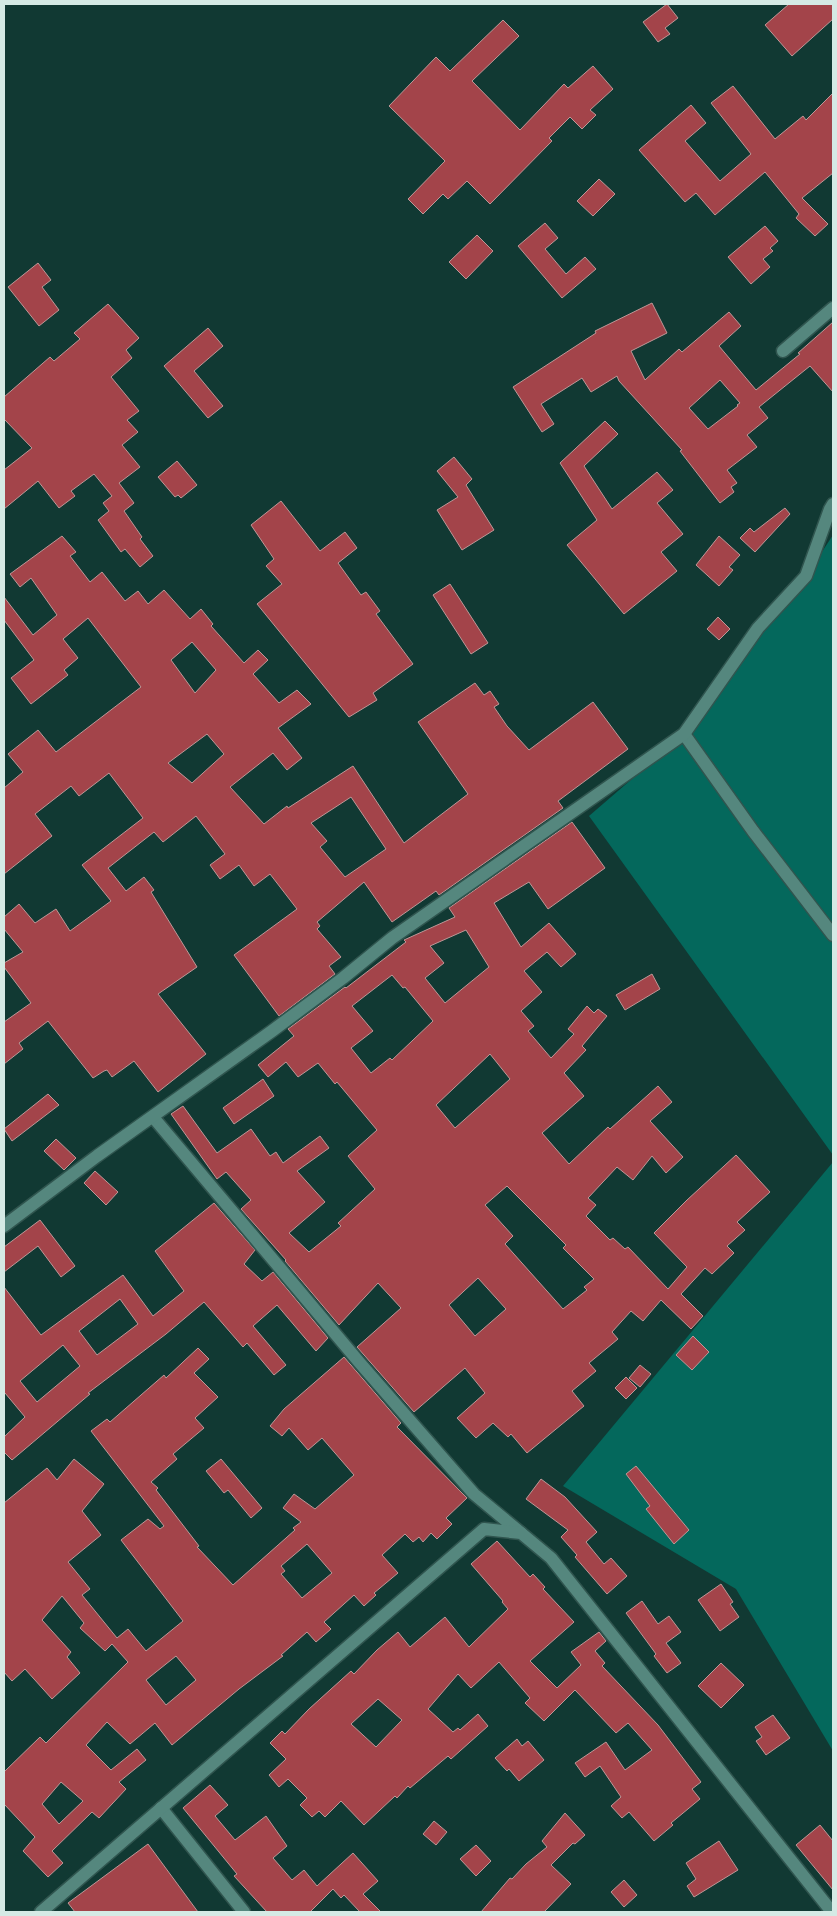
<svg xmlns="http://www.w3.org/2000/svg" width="837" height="1916" viewBox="0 0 837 1916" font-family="Lora,serif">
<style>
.green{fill:#04685c}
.building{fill:#a3444a;stroke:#be9797;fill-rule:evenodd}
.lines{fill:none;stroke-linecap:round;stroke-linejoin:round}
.minor-casing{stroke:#30554f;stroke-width:15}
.minor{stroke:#55877e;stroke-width:12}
</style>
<rect width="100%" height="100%" fill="#113933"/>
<!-- green -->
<g class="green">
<path d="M833,535v620l-244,-339 95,-82 122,-158z"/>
<path d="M833,1162v589l-97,-162 -173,-103z"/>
</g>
<!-- building -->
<g class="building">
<path d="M667,4l11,14 -13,10 5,6 -12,8 -15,-20z"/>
<path d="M789,4h44v15l-41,37 -27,-31z"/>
<path d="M503,20l16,16 -47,45 48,49 44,-46 4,4 25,-22 20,23 -23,21 6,5 -14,14 -12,-12 -21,21 3,3 -62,63 -23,-23 -19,18 -5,-5 -20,20 -15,-15 37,-38 -56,-55 47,-49 14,14z"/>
<path d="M733,86l42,53 28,-23 3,4 27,-27v80l-31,25 26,26 -13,12 -19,-18 3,-4 -34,-42 -50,43 -19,-22 -11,9 -46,-52 52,-45 15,18 -21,18 35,40 31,-27 -40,-51z"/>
<path d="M599,179l16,15 -22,22 -16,-15z"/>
<path d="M545,223l13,15 -13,11 21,25 19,-17 11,12 -34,29 -44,-52z"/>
<path d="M765,226l13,15 -8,7 3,3 -10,8 7,8 -19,17 -23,-27z"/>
<path d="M477,235l16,16 -27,28 -17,-17z"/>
<path d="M38,263l13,17 -9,7 17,23 -20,16 -31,-39z"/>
<path d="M652,303l15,30 -36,18 14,29 34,-31 3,3 47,-40 12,14 -22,20 37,44 44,-36 -2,-1 35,-31v70l-23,-26 -51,41 9,11 -21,17 10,12 -30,23 10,13 -6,4 3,5 -14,11 -40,-52 2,-1 -63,-69 -2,-5 -26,16 -9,-14 -41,26 13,20 -12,8 -29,-45 83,-54 -1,-2zM720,380l20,23 -3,2 1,1 -30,23 -19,-21z"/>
<path d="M108,304l31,34 -13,12 6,8 -21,19 28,34 -12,9 11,12 -16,13 18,22 -21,16 15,20 -10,8 18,26 -2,2 13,17 -13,11 -15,-18 -4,3 -23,-32 11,-9 -6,-8 9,-7 -18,-22 -23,17 4,5 -16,12 -21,-27 -34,28v-39l28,-22 -28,-29v-22l46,-40 4,4 26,-22 -6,-6z"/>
<path d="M208,328l15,18 -29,25 29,35 -15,12 -44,-52z"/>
<path d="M605,421l13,13 -34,32 28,43 45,-37 16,18 -16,13 26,31 -22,18 16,19 -53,43 -57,-69 30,-25 -37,-57z"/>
<path d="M454,457l18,22 -6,6 28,45 -32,20 -25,-40 21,-13 -21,-26z"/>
<path d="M177,461l20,24 -16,13 -3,-3 -3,2 -17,-20z"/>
<path d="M281,501l39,50 25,-19 12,16 -19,15 23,32 5,-3 14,19 -4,3 37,50 -40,29 4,7 -28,17 -92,-113 25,-20 -16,-18 8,-7 -23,-34z"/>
<path d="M785,508l5,6 -35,38 -15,-14 10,-10 4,4z"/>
<path d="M62,536l14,16 -6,4 20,26 12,-10 23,29 13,-10 10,13 16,-14 26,29 11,-10 12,15 -2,2 33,37 14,-13 10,10 -15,14 26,29 18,-13 14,14 -33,24 24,30 -15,12 -14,-17 -43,34 34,37 23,-18 1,2 65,-42 51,77 64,-49 -50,-72 57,-39 9,12 6,-4 9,13 -5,3 13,19 22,24 64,-48 35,47 -70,52 5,7 -124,87 -3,-4 -44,31 -28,-40 -47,40 3,4 -3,3 24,28 -12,9 6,8 -56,42 -45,-61 63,-46 -27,-35 -16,12 -15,-21 -19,14 -10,-14 15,-11 -29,-38 -33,26 -9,-10 -46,36 18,23 18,-14 10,13 -3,2 46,75 -39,27 48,60 -48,38 -24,-31 -22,16 -5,-7 -3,1 -11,7 -45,-57 -29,22 4,6 -19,15v-42l27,-19 -27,-36v-4l19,-11 -19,-23v-12l15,-13 16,19 21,-14 14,22 41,-30 -29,-36 61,-47 -34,-45 -30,23 -8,-10 -36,28 17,22 -48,38v-86l19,-16 -15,-18 30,-24 18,22 85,-65 -53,-69 -25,21 15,19 -14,12 4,5 -37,29 -20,-26 23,-18 -30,-40v-23l29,38 24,-20 -26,-37 -11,9 -10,-13zM192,642l24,28 -21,23 -24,-33zM207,734l17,20 -32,29 -24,-20zM351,797l35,52 -41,28 -25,-30 7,-6 -16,-18z"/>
<path d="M719,536l21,19 -11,12 4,3 -14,16 -23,-21z"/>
<path d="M450,584l38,59 -17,11 -38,-59z"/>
<path d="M718,617l12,12 -11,11 -12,-11z"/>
<path d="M572,822l33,46 -57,41 -19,-27 -35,21 27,44 28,-24 27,31 -15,13 -14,-15 -23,19 18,21 -21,19 13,15 -6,5 23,27 23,-24 -6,-5 19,-23 7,7 4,-4 9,7 -25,30 4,4 -22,23 20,23 -42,37 27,31 39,-37 2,2 48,-43 14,16 -22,19 33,36 -17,16 -14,-17 -19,24 -16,-13 -29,31 8,7 -10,11 24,24 3,-2 12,11 3,-2 40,42 19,-22 -33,-34 33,-33 49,-45 34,37 -33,30 8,8 -18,16 7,7 -22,21 -7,-6 -24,26 22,22 -12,13 -30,-29 -18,21 -12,-10 -19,21 6,7 -29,24 7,8 -24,20 12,15 -57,47 -16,-19 -3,3 -15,-14 -17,15 -19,-20 28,-25 -20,-25 -51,44 -57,-65 44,-39 -23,-25 -39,42 -54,-64 1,-1 -45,-51 10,-9 -25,-28 -9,7 -46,-65 12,-8 34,47 34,-24 19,27 6,-4 7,11 37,-27 9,12 -32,23 28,31 -36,31 20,19 32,-26 -3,-3 37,-34 -27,-33 29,-26 -40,-48 -2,2 -17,-21 -20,14 -12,-15 -18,15 -10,-12 36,-29 -6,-7 57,-42 1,1 60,-46 -2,-2 51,-23 -6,-9zM466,930l23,37 -44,36 -20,-25 19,-15 -14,-17zM392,975l11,13 2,-1 28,34 -41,39 -2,-2 -19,15 -20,-25 22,-17 -21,-25zM490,1054l20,25 -55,49 -19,-23zM507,1186l59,59 -3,3 31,31 -10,8 3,3 -24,19 -58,-65 8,-8 -28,-31zM478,1278l28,31 -31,27 -26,-31z"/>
<path d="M652,974l8,15 -35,21 -9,-15z"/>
<path d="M263,1079l11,17 -40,28 -11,-16z"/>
<path d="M48,1094l11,11 -47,36 -8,-12z"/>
<path d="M56,1139l20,19 -12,12 -20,-19z"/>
<path d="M95,1171l23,21 -12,13 -22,-22z"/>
<path d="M214,1203l41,47 -11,14 18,17 11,-9 55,66 -12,13 -39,-46 -24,21 33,39 -12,10 -27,-32 -4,4 -39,-45 -38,32 -78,59 2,1 -78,66 -8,-8v-15l21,-20 -20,-24 -1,1v-107l37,48 82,-60 30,41 31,-25 -29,-40zM120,1299l18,25 -41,31 -18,-24zM63,1345l17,21 -43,36 -17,-21z"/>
<path d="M40,1220l35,46 -14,11 -23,-31 -34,26v-25z"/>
<path d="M693,1336l16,16 -17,18 -16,-15z"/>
<path d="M198,1348l11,11 -15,14 24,24 -23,21 9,10 -31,26 4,5 -26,23 7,6 -2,2 43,56 -2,1 36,38 62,-55 -2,-2 8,-6 -18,-14 11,-14 21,15 39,-34 -32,-37 -14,12 -19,-22 -7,8 -12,-10 14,-17 60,-52 57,66 -4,4 70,71 -21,20 6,6 -15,15 -6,-6 -8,9 -4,-5 -6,5 -8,-8 -23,21 16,18 -24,20 2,2 -12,11 -10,-11 -30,27 7,7 -15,13 -9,-10 -26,23 2,1 -44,33 -67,56 -17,-22 -25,21 -23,-22 -21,23 25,25 26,-21 9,11 -27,22 7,7 -27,29 -7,-6 -40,39 11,12 -15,14 -25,-26 12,-14 -31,-33v-32l36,-35 6,6 82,-81 -16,-18 -7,7 -25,-23 4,-5 -22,-27 -20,24 29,32 -4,5 13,16 -28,26 -27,-30 -13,12 -8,-9v-169l43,-35 10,12 17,-21 30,25 -22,27 19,24 -33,27 22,27 -8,6 35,43 11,-9 18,22 37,-30 -62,-81 27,-21 12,10 4,-3 -73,-95 16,-12 3,3 54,-47 2,3zM307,1544l25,29 -30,25 -21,-24 4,-3 -4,-5zM176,1656l20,24 -30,25 -20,-25zM61,1782l22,19 -24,23 -17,-20z"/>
<path d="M640,1365l11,9 -11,13 -11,-9z"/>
<path d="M626,1377l11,11 -11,11 -11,-11z"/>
<path d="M221,1459l41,49 -11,10 -23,-28 -4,3 -18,-22z"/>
<path d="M636,1466l53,64 -15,14 -28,-35 4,-3 -24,-32z"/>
<path d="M541,1479l24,18 32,35 -11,10 18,22 7,-6 16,18 -20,18 -32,-37 2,-2 -16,-18 7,-7 -42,-31z"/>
<path d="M497,1541l33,36 3,-3 12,13 -2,2 31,33 -44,39 27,27 24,-23 -10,-13 28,-20 7,9 -11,10 10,12 -3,3 56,59 43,57 -9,7 8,10 -29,24 2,2 -19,16 -25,-29 -7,6 -11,-12 10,-9 -21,-31 -15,11 -10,-14 31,-21 19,28 27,-20 -24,-27 -12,10 -41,-43 -31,31 -19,-18 5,-5 -31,-36 -28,26 -13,-14 -30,35 25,23 5,-4 2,2 18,-16 10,12 -37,33 -3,-3 -38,32 -2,-2 -11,12 -2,-2 -31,29 -23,-24 -16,16 -6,-6 -7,6 -12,-12 7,-7 -19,-19 -9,8 -10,-12 17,-16 -16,-16 12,-12 3,3 24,-25 42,-38 3,3 23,-24 21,-18 12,15 35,-30 24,30 39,-38 -6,-7 1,-1 -32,-37zM378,1699l24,21 -26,27 -25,-23z"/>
<path d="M721,1584l12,18 -3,2 9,13 -19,14 -22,-31z"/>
<path d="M642,1601l16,23 11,-8 12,16 -15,11 15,20 -14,10 -13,-17 2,-2 -30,-41z"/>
<path d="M721,1663l23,22 -23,23 -23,-22z"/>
<path d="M773,1715l17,23 -24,17 -10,-14 6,-4 -7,-10z"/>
<path d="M517,1739l5,7 6,-5 16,19 -25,21 -10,-12 -2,2 -12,-13z"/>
<path d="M210,1785l18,20 -13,11 20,24 31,-24 21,30 -14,12 19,22 12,-10 13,16 36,-33 25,28 -15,13 18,18h-21l-16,-17 -3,3 -8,-9 -23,23h-43l-33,-36 3,-2 -54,-66z"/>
<path d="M565,1813l20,22 -10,9 -2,-1 -22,22 20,19 -27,28h-63l29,-34 2,1 14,-15 21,-17 -5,-6z"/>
<path d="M434,1821l13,11 -11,13 -13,-11z"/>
<path d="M820,1825l13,16v49l-37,-45z"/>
<path d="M719,1841l19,29 -44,27 -7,-11 9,-7 -10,-16z"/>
<path d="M148,1844l50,68h-123l-7,-9z"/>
<path d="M476,1845l15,16 -15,15 -16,-17z"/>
<path d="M624,1880l13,15 -13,12 -13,-15z"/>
</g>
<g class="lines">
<!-- minor casing -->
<g class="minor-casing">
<g id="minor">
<path d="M783,351l50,-43"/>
<path d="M684,734l69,97 80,104"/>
<path d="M153,1117l206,245 115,132 47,39"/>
<path d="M4,1226l93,-70 175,-125 71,-53 49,-40 292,-204 74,-106 48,-52 24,-67 3,-5"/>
<path d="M161,1808l83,104"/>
<path d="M41,1912l443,-383 37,4 30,25 281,354"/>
</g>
</g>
<!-- minor -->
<use href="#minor" class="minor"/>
</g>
<!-- border -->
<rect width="837" height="1916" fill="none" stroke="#d5eae5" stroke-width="10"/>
</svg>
